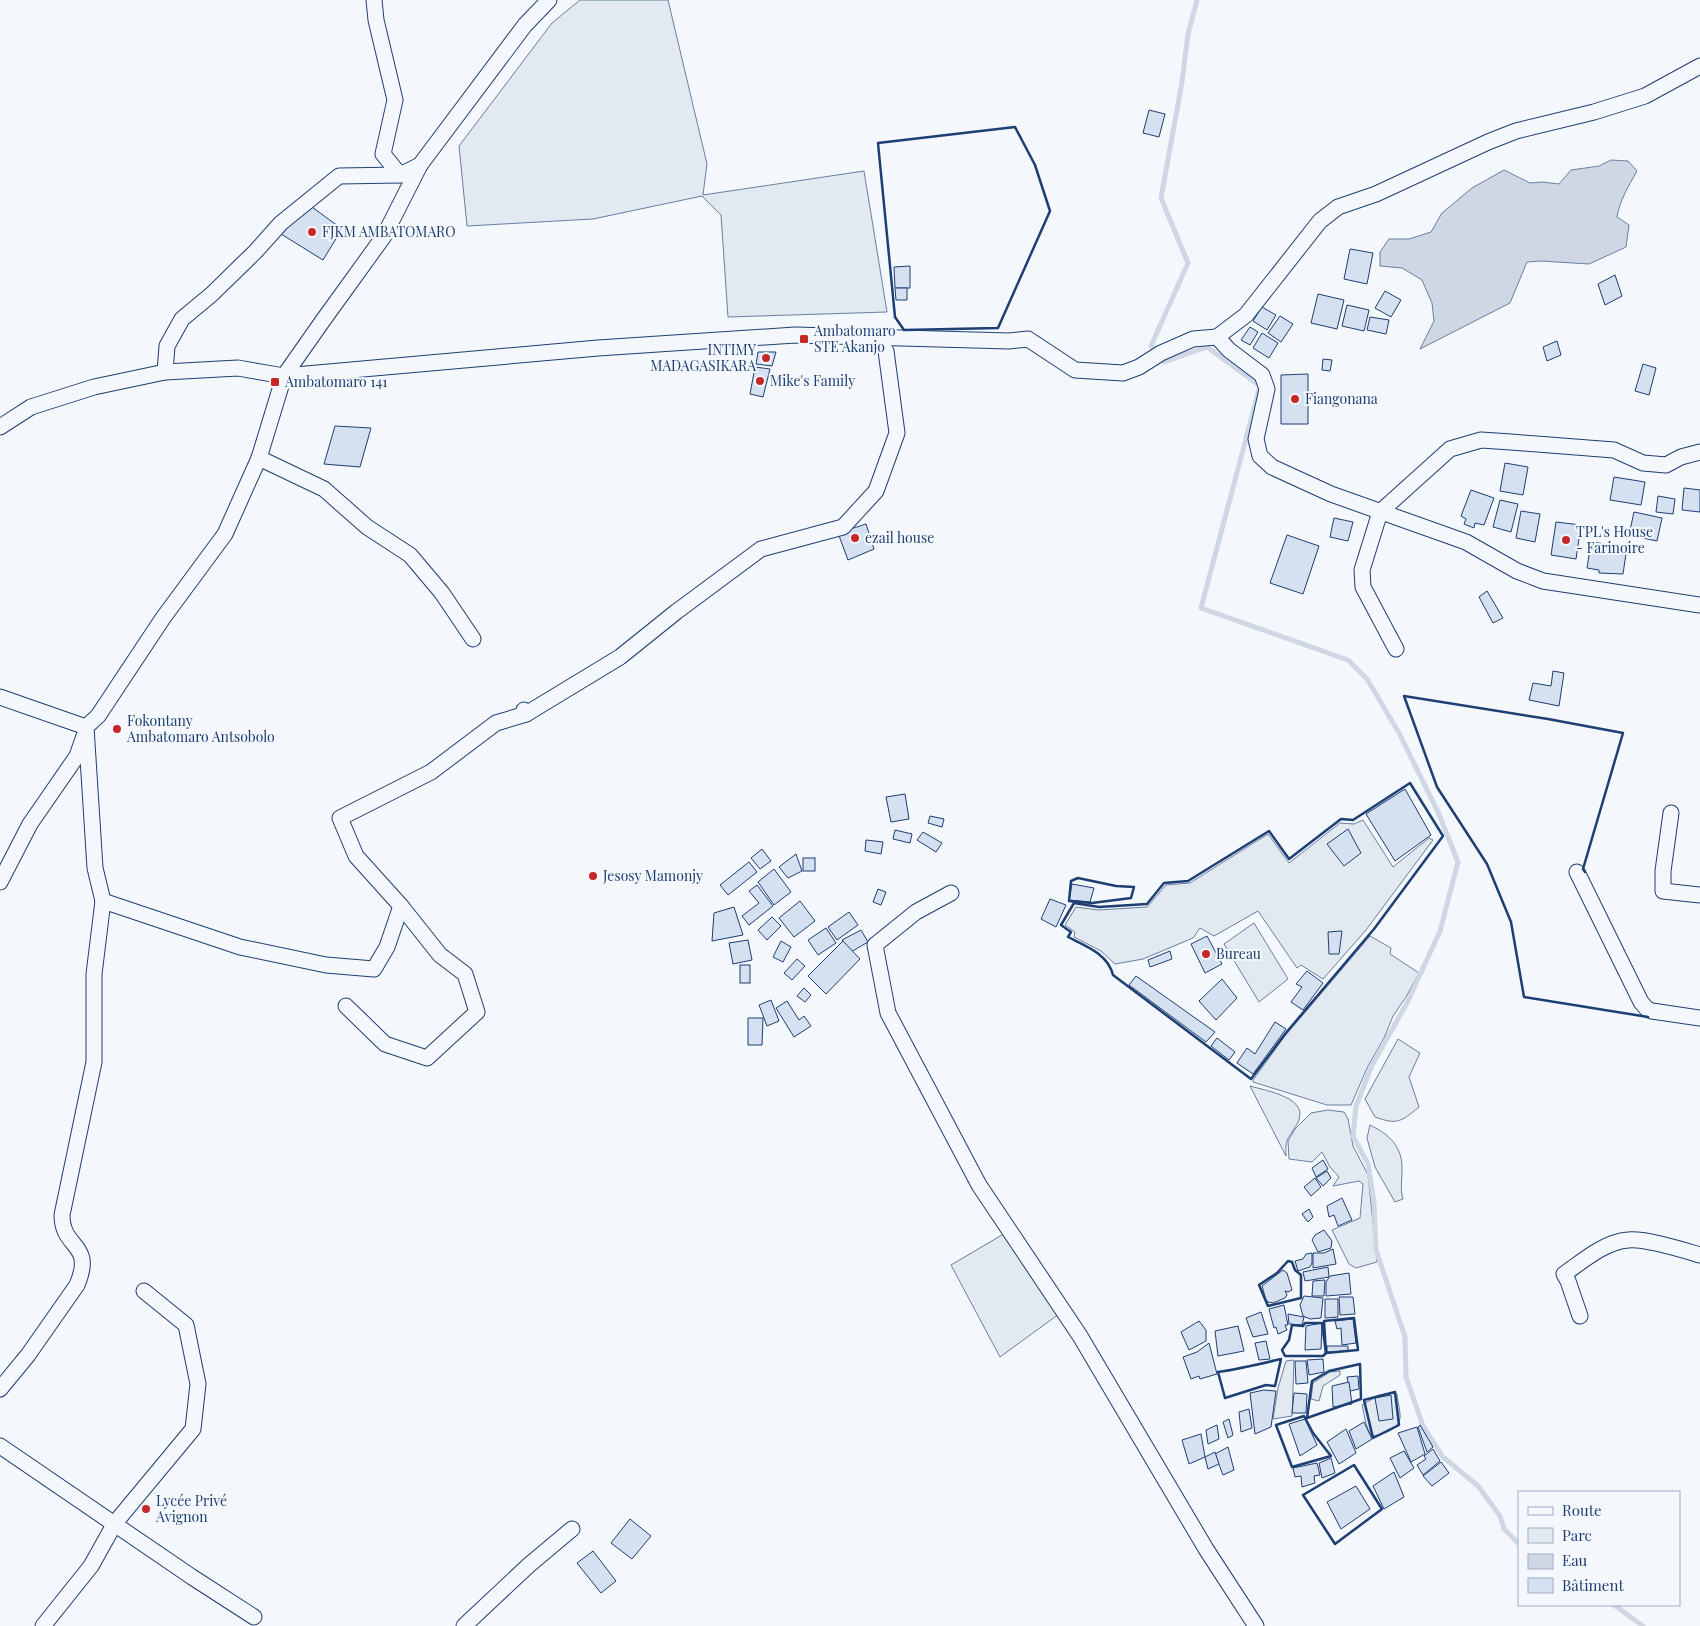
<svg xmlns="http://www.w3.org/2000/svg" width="1700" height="1626" viewBox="0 0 1700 1626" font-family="'Playfair Display',serif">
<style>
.green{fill:#e3e9f0;stroke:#687fa3}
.water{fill:#cfd7e4;stroke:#687fa3}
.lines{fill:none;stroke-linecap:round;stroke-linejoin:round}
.stream{stroke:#cfd7e4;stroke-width:5}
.building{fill:#d5e0f0;stroke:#1d3f73}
.minor-casing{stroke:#1d3f73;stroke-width:17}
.minor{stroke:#f4f7fb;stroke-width:15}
.wall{stroke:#1d3f73;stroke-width:2.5}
.poi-dot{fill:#c62828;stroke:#f4f7fb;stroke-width:2}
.labels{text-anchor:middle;stroke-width:4;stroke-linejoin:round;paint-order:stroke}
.poi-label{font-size:14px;fill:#1d3f73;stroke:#f4f7fb;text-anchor:start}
</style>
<rect width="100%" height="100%" fill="#f4f7fb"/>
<!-- green -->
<g class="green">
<path d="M580,0h88l39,164 -4,31 161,-24 23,141 -159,5 -7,-102 -19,-19 -109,23 -126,7 -8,-80 93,-123z"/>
<path d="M1363,820l30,47 36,-29 4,2 -67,90 -43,49 -22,-14 -4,3 -39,-57 -44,25 -14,-8 -7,10 -50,21 -28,5 -14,-13 -27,-14 1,-5 -10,-7 11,-18 22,3 49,-3 19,-22 24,-2 78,-49 21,29 51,-40 14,1z"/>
<path d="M1254,923l34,56 -29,23 -35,-58z"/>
<path d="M1370,936l21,12 -1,6 29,19 -13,24 -13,19 -9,22 -16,28 -17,39h-24l-74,-23v-2l32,-44z"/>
<path d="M1398,1039l22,14 -11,24 10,30c-18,15 -22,18 -44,10l-10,-18z"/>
<path d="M1250,1086c17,5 62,12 47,38 -9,16 -12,13 -11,32z"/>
<path d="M1328,1110l16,2 4,7 5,27 15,29 9,87 -21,6 -7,-4 -17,-34 28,-12 3,-34 -4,-3 -26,5 6,-9 -9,-10 -8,-15 -10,10 -23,-3 -1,-18 7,-12 16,-16z"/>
<path d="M1370,1125c20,10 33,22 32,46 0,10 -2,18 1,28l-8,3 -20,-35 -8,-29z"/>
<path d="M1007,1232l52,82 -59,43 -49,-92z"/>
<path d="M1294,1360l-2,56 -19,3 5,-31 8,-27z"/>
<path d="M1340,1371v4l-17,11 -4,15 -8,-2 2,-16 17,-11z"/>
<path d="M1392,1393l5,1c0,7 3,13 3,20 2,15 -17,21 -29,22l-5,-12 -4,-19 17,-10z"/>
</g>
<!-- water -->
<path class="water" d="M1611,160l17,1 9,10c-9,16 -17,29 -20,46l12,8 -3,22 -37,17 -48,-3 -14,1 -17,41 -90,46 14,-28 -2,-18 -10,-23 -20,-12 -22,-2v-14l9,-13h20l22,-7 11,-19 30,-25 32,-18 26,13 12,-1 17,2 12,-14 28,-4z"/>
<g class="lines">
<!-- stream -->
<g class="stream">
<path d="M1197,0l-9,34 -6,48 -21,116 27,65 -37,83 13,16 43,-15 53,39 -59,222 147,52 19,19 32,54 39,79 20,50 -18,69 -33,72 -35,62 -16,41 -3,30 15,28 6,39 2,47 29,87 1,40 17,49 20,31 35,29 22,30 4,13 15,15"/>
<path d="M1614,1605l29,21"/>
</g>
</g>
<!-- building -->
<g class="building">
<path d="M1149,110l16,4 -6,23 -16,-4z"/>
<path d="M308,204l34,25 -19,31 -42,-26 14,-20z"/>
<path d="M1350,249l23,4 -6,31 -23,-5z"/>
<path d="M910,266v22h-15l-1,-21z"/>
<path d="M1615,275l7,21 -17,9 -7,-21z"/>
<path d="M895,288h12v12h-11z"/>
<path d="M1385,291l16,9 -10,17 -16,-9z"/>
<path d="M1318,294l26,6 -7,29 -26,-6z"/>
<path d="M1347,305l22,5 -5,21 -22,-5z"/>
<path d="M1262,307l14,8 -9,15 -14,-9z"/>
<path d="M1280,316l13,8 -12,18 -13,-9z"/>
<path d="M1370,317l19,3 -3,14 -19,-4z"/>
<path d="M1250,327l8,5 -8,13 -9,-5z"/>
<path d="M1262,333l16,10 -9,15 -16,-10z"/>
<path d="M1557,341l4,14 -14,6 -4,-14z"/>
<path d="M758,352h18l-4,14 -16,-2z"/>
<path d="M1323,359l9,1 -2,11 -8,-1z"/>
<path d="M1643,364l13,4 -7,27 -14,-4z"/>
<path d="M755,367l15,2 -7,28 -13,-3z"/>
<path d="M1308,374v50h-27v-49z"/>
<path d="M335,426l36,2 -11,39 -36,-3z"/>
<path d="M1505,463l23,4 -5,28 -23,-4z"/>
<path d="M1614,477l31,5 -4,23 -31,-5z"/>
<path d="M1684,488l16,2v22l-18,-2z"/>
<path d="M1471,490l23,8 -10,27 -9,-2 -1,5 -10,-4 2,-5 -5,-3z"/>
<path d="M1658,496l17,3 -2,15 -17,-2z"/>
<path d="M1500,500l18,4 -7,28 -18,-5z"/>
<path d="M1521,511l19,3 -5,28 -19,-4z"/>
<path d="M1634,512l28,6 -5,23 -28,-6z"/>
<path d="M1334,518l19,4 -5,19 -18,-4z"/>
<path d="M1556,522l25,3 -5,34 -25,-4z"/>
<path d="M866,524l8,25 -26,11 -10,-27z"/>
<path d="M1287,535l32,11 -16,48 -33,-11z"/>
<path d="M1591,542l36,5 -4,27 -24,-1v-3l-12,-2z"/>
<path d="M1487,591l16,27 -10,5 -14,-26z"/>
<path d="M1553,671l11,2 -5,33 -30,-6 4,-17 18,3z"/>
<path d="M1405,789l26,46 -36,26 -29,-47z"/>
<path d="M905,794l4,25 -18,3 -5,-25z"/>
<path d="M930,816l14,3 -2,8 -14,-4z"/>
<path d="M1348,829l13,24 -17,13 -17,-22z"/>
<path d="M895,830l17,4 -2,9 -17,-4z"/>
<path d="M923,832l19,11 -6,9 -19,-12z"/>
<path d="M866,840l17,2 -2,12 -16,-3z"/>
<path d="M762,849l9,12 -11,8 -9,-11z"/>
<path d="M796,854l6,17 -14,7 -9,-11z"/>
<rect x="803" y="858" width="12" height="13"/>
<path d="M749,862l8,10 -29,23 -8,-10z"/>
<path d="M774,869l17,23 -17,13 -16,-23z"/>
<path d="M1072,884l22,4 -4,14 -21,-2z"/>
<path d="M757,885l16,21 -24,19 -7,-9 17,-13 -10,-12z"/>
<path d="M878,889l8,3 -5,13 -8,-3z"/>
<path d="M1050,899l16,6 -10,22 -15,-8z"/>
<path d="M800,901l15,20 -21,16 -15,-19z"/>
<path d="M734,907l9,28 -31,6 2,-28z"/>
<path d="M849,912l9,13 -21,15 -9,-13z"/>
<path d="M772,917l9,9 -14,14 -9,-10z"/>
<path d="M826,928l10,15 -18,12 -10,-15z"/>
<path d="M861,930l7,12 -19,11 -7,-13z"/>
<path d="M1342,931l-3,23h-10l-1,-22z"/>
<path d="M1207,936l15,28 -17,9 -14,-29z"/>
<path d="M748,940l4,20 -19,4 -4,-21z"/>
<path d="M781,941l10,6 -8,15 -10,-5z"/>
<path d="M843,941l17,18 -34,35 -18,-18z"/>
<path d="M1170,951l2,8 -22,8 -2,-7z"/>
<path d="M797,959l8,7 -13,14 -8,-7z"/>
<rect x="740" y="965" width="10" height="18"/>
<path d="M1307,971l16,12 -20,27 -12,-8 11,-15 -6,-3z"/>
<path d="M1136,976l79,56 -9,10 -77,-57z"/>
<path d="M1222,979l15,19 -21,22 -17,-19z"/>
<path d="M804,988l7,7 -6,7 -8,-6z"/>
<path d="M771,1000l8,21 -12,5 -8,-21z"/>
<path d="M787,1001l12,19 5,-4 7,10 -17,11 -18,-29z"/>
<path d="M748,1018h15l-1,27h-14z"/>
<path d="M1275,1022l11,7 -33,45 -16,-11 10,-15 8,6z"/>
<path d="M1217,1038l18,14 -6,8 -18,-14z"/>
<path d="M1323,1160l5,9 -12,8 -4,-9z"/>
<path d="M1327,1171l4,7 -8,8 -7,-8z"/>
<path d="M1315,1178l6,9 -10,9 -7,-9z"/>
<path d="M1342,1198l10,22 -14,6 -4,-11 -5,2 -2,-11z"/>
<path d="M1309,1209l4,8 -5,5 -6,-8z"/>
<path d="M1324,1230l8,11 -1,7 -13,4 -6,-12 3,-5z"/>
<path d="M1333,1249l3,15 -23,4v-15h11z"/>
<path d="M1312,1253v10l-2,4 -12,4 -3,-10 8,-2 3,-5z"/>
<path d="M1328,1267l1,10 -24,4 -2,-9z"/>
<path d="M1283,1270l4,3 5,17 -4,2 -3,-1 2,4 -2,3 -12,5 -5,-1 -2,-2 -4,-14z"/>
<path d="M1349,1273l2,21 -25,2v-14l4,-6z"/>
<path d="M1325,1280l-1,16h-12l1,-15z"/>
<path d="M1304,1296l19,2 -2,20 -11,1 -7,-3 -3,-11z"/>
<path d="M1339,1297h14l2,17 -15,1z"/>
<path d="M1325,1299h13v18l-13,1z"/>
<path d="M1284,1305l4,20h-3l2,5 -9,4 -2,-7 -2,1 -5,-19z"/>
<path d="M1261,1312l7,22 -15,3 -7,-19z"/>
<path d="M1288,1314l16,3 -2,8 -13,-1z"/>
<path d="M1353,1319l3,24 -14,2 -1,-17 -4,1 -2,-8z"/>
<path d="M1199,1321l7,9v11l-17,9 -8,-18z"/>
<path d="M1322,1323l-1,26 -16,1 1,-24z"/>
<path d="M1238,1326l6,25 -26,5 -3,-25z"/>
<path d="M1266,1341l4,18 -11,1 -4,-17z"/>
<path d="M1209,1343l8,31 -17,5 -1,-3 -8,3 -8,-22 14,-5z"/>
<path d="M1327,1346h21v5l-21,1z"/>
<path d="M1323,1359l1,13 -15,3 -2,-15z"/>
<path d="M1295,1361h11l2,22 -12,1z"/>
<path d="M1358,1376l1,13 -9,2 -3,-14z"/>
<path d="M1349,1382l3,22 -19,3 -1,-21z"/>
<path d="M1264,1390l12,1 -5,36 -16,7 -5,-41z"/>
<path d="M1294,1393l13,1 -1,19h-14z"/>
<path d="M1391,1395l2,24 -14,2 -4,-23z"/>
<path d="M1249,1409l3,19 -11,4 -2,-20z"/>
<path d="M1229,1419l4,16 -5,3 -5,-16z"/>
<path d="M1305,1419l12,26 -17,11 -11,-32z"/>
<path d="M1364,1422l8,17 -16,10 -7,-18z"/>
<path d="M1217,1425l2,14 -11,5 -2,-14z"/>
<path d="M1420,1425l13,22 -6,5 -9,-25z"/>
<path d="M1417,1427l8,27 -14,8 -13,-29z"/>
<path d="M1346,1429l10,24 -17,11 -12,-22z"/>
<path d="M1201,1434l4,23 -16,7 -7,-24z"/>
<path d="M1228,1447l6,23 -11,5 -8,-21z"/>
<path d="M1433,1449l7,12 -17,14 -6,-10 9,-6 -2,-3z"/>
<path d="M1404,1451l10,17 -14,10 -10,-20z"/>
<path d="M1215,1452l4,12 -11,5 -3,-12z"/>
<path d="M1331,1458l4,15 -13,5 -3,-15z"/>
<path d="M1441,1462l8,11 -17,13 -9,-10z"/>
<path d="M1317,1463l3,12 -6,1 1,7 -13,4 -1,-11 -6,1 -2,-9z"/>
<path d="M1394,1472l10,25 -20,12 -11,-23z"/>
<path d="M1356,1486l14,23 -29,20 -14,-27z"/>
<path d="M630,1519l21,17 -19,23 -21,-16z"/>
<path d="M593,1551l23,30 -15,12 -24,-30z"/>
</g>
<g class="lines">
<!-- minor casing -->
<g class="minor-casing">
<g id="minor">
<path d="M374,0l2,20 19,80 -12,54 17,21"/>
<path d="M1700,66l-55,30 -51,16 -78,19 -28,11 -112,52 -38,13 -18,14 -74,94 -29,22 12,13 33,25 5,14 -11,50 4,17 12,11 59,27 135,48 51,29 26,10 157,24"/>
<path d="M165,372l2,-26 15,-27 30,-25 44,-43 25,-28 58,-47 61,-1 20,-10"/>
<path d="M0,427l31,-20 63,-20 71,-15 73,-4 46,8 314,-28 197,-13 214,6 19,-2 47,31 48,3 16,-6 22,-14 32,-14 24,-2"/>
<path d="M259,458l65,31 43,38 43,28 32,38 31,46"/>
<path d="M1396,649l-33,-62 -1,-17 18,-58 70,-63 31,-9 30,2 103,8 29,13 23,2 15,-8 19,-5"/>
<path d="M0,697l86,30 12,-11 65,-98 62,-84 34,-76 25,-82 40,-57 60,-83 36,-71 105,-140 24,-25"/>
<path d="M524,710l2,4 94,-57 56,-45 85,-63 82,-22 33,-36 21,-58 -11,-82 -9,-14"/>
<path d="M1671,813l-8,58v20l37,4"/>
<path d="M1577,872l64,130 6,7 5,2 48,7"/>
<path d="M0,882l30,-58 47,-68 7,-20"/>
<path d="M951,893l-35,19 -41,33 13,68 91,172 101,151 126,213 50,77"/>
<path d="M103,901l137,46 86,18 48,4 13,-22 14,-41"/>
<path d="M346,1006l39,38 42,14 50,-46 -12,-38 -25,-19 -39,-49 -45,-50 -16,-38 91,-46 65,-49 30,-9"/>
<path d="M1580,1316l-12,-35 -4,-7c19,-13 40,-32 64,-34 17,-2 55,10 72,15"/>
<path d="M0,1389l28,-34 49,-70c18,-43 -15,-35 -15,-70l32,-153v-88l9,-73 -8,-33 -9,-141"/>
<path d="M0,1446l192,131 62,40"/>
<path d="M43,1626l48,-60 24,-43 78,-94 5,-45 -12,-59 -42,-34"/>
<path d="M464,1626l65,-61 43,-36"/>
</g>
</g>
<!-- minor -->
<use href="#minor" class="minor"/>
<!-- wall -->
<g class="wall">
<path d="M1015,127l20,38 15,46 -52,117 -94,2 -9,-13 -17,-174z"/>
<path d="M1410,783l33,53 -69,93 -89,105 -34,45 -138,-104c-5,-21 -27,-29 -45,-38l3,-5 -10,-7 13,-22 25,4 48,-3 17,-21 24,-2 81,-50 20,28 52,-40 12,1z"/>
<path d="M1585,872l-2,-3 40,-136 -75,-14 -144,-23 33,91 50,77 24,58 13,75 124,20"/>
<path d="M1078,878l38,8 18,1 -3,11 -39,5 -23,-2 2,-20z"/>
<path d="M1288,1261l4,1 3,8 6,5v23l-33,8 -9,-21 18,-12z"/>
<path d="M1354,1318l4,32 -32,3 -2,-32z"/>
<path d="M1305,1323h17l4,30 -3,3h-38l-3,-6 7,-10 3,-15 11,1z"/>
<path d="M1281,1359l-6,27 -9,-1 -41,13 -7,-26c22,-3 42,-8 63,-13z"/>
<path d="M1360,1364l1,35 -54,19 5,-37 17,-10z"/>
<path d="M1395,1392l4,33 -26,13 -9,-38z"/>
<path d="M1304,1416l9,17 18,23 -39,11 -16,-42z"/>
<path d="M1354,1465l28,44 -47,35 -32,-49z"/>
</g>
</g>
<!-- markers -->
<g class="poi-dot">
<circle cx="312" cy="232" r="5"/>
<rect x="799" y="334" width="10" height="10" rx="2.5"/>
<circle cx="766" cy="358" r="5"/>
<circle cx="760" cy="381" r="5"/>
<rect x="270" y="377" width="10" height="10" rx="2.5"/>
<circle cx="1295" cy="399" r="5"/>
<circle cx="855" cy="538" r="5"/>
<circle cx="1566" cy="540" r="5"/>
<circle cx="117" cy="729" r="5"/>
<circle cx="593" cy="876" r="5"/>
<circle cx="1206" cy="954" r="5"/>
<circle cx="146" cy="1509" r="5"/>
</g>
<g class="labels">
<!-- poi labels -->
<g class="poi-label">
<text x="322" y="237">FJKM AMBATOMARO</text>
<text x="814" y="336">Ambatomaro<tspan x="814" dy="16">STE Akanjo</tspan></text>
<text x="756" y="355" text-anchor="end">INTIMY<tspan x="756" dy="16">MADAGASIKARA</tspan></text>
<text x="770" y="386">Mike's Family</text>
<text x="285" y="387">Ambatomaro 141</text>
<text x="1305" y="404">Fiangonana</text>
<text x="1576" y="537">TPL's House<tspan x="1576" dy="16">- Farinoire</tspan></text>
<text x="865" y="543">ezail house</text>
<text x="127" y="726">Fokontany<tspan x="127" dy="16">Ambatomaro Antsobolo</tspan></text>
<text x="603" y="881">Jesosy Mamonjy</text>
<text x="1216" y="959">Bureau</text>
<text x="156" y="1506">Lycée Privé<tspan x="156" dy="16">Avignon</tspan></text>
</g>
</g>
<!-- legend -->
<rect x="1518" y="1491" width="162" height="115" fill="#f4f7fb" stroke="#9eadc5"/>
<rect x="1528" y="1507" width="25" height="8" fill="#f4f7fb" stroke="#9eadc5"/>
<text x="1562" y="1516" font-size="15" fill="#1d3f73">Route</text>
<rect x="1528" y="1528" width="25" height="15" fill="#e3e9f0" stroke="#9eadc5"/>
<text x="1562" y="1541" font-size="15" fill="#1d3f73">Parc</text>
<rect x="1528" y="1554" width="25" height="15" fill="#cfd7e4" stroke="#9eadc5"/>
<text x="1562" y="1566" font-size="15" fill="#1d3f73">Eau</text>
<rect x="1528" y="1578" width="25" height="15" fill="#d5e0f0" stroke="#9eadc5"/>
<text x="1562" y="1591" font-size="15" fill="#1d3f73">Bâtiment</text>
</svg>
